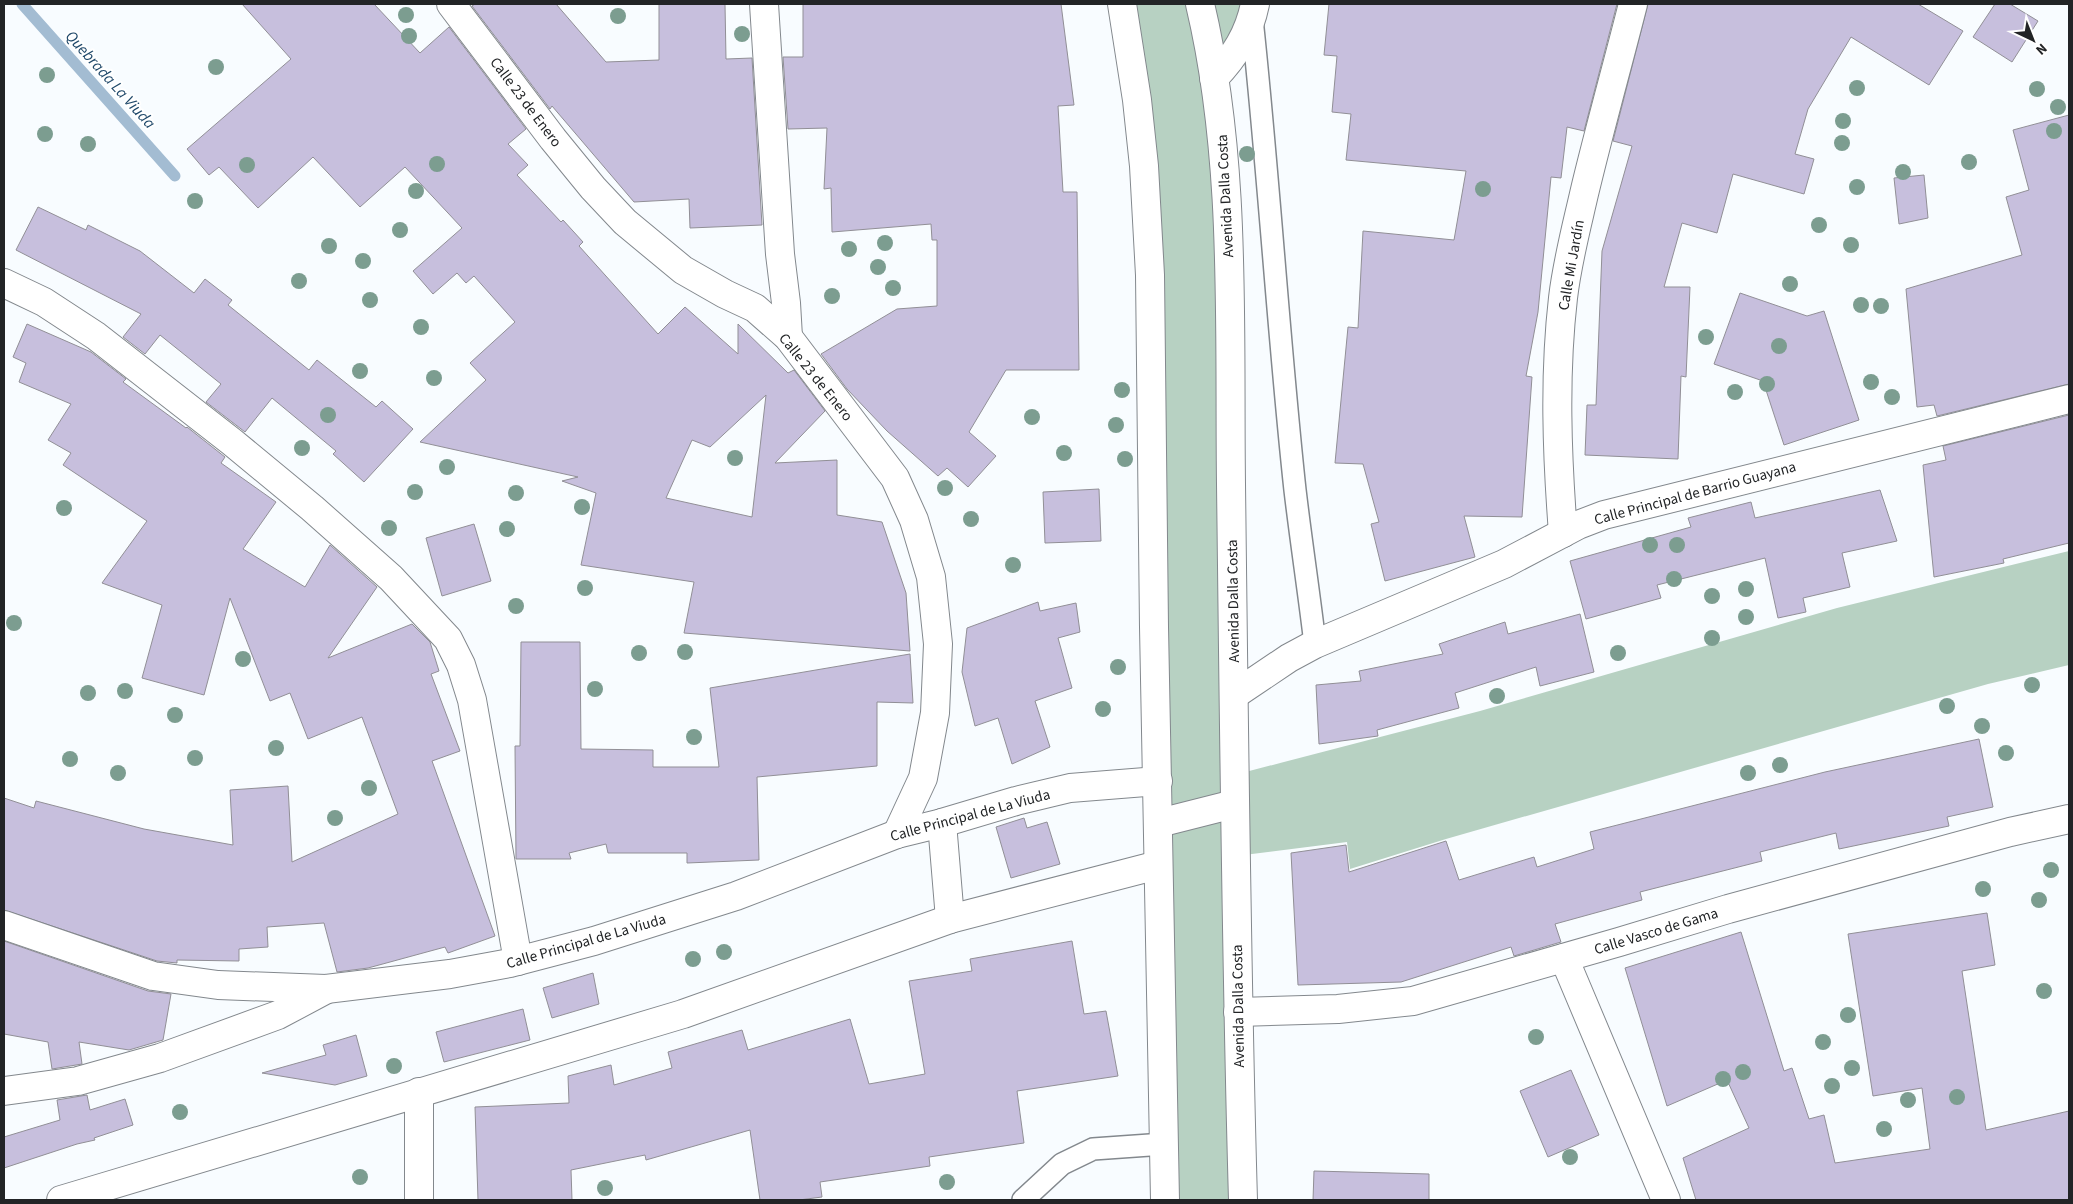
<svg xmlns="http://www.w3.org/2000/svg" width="2073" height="1204" viewBox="0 0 2073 1204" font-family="'Source Sans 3',sans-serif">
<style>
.green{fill:#b7d1c2}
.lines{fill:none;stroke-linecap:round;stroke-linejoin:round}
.stream{stroke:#a3bcd2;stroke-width:11}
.building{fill:#c7bfdd;stroke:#918f96;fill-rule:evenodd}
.lane-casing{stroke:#83888d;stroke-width:24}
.street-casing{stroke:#83888d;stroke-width:30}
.secondary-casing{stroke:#83888d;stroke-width:30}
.lane{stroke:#fff;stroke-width:21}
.street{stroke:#fff;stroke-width:28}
.secondary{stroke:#fff;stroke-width:28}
.tree{fill:#7c9d90}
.labels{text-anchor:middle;stroke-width:4;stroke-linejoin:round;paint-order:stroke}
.street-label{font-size:15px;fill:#222426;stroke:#fff}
.water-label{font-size:16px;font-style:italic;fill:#20496a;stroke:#fff}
</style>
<rect width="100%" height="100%" fill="#f8fcff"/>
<!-- green -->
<path class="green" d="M1122,4h133l-41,74 20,697 246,-64 357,-103 232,-57v114l-81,19 -542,155 -96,30 -3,-27 -111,14 7,344h-78l-15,-925z"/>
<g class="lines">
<!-- stream -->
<path class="stream" d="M22,4l153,172"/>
</g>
<!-- building -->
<g class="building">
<path d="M242,4h132l46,49 29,-26 77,102 -18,15 20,21 -11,10 44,47 2,-2 20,22 -4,4 79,88 27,-27 53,47v-30l50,49 6,-3 31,41 -50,52 62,-3v55l45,7 24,71 4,58 -226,-18 10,-51 -113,-17 15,-72 -34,-12 16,-4 -158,-35 66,-62 -16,-17 45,-41 -41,-46 -8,7 -9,-10 -24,21 -20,-23 49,-43 -57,-61 -45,40 -47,-50 -55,51 -39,-41 -10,8 -22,-26 104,-90zM766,395l-14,122 -86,-19 26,-58 18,7z"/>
<path d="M475,4h81l50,58 53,-2v-56h66l1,55 26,-1 10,167 -72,3 -1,-29 -55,3 -82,-96 -2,3 -78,-103z"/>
<path d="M803,4h258l13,101 -16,1 5,86h14l2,178h-73l-37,62 27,24 -28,31 -21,-19 -9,8 -51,-45 -40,-42 -26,-35 76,-45 40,-3v-66h-5l-1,-16 -99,8 -1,-44 -7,1 3,-61 -39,1 -5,-72h20z"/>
<path d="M1329,4h288l-33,127 -17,-4 -6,51 -10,-1 -13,135 -12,64 6,1 -10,140 -58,-1 11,41 -90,24 -14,-57 8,-2 -16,-58 -28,-1 13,-136 10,1 5,-97 91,9 12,-69 -120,-11 5,-46 -19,-2 5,-56 -13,-1z"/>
<path d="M1648,4h270l45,27 -34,54 -78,-48 -43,72 -13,45 19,5 -10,35 -71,-20 -16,59 -35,-10 -18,64h26l-4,90 -5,-1 -3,83 -93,-4 2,-50h9l6,-154 30,-105 -19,-5z"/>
<path d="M1995,4h15l28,17 -26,41 -39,-25z"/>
<path d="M2069,115v269l-132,32 -3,-11 -17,2 -11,-118 116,-34 -16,-58 23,-7 -16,-60z"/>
<path d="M1924,175l4,43 -29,6 -5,-46z"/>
<path d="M38,207l48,23 2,-5 52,26 54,42 11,-14 27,21 -4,5 81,65 8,-10 59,47 6,-6 31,28 -49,53 -31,-28 3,-3 -64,-53 -27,34 -39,-30 15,-18 -61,-49 -15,19 -22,-17 18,-23 -125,-64z"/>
<path d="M1740,293l67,23 17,-5 35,109 -75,25 -21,-64 -49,-17z"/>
<path d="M27,324l64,28 35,27 -3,3 63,46 1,-1 38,30 -4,6 55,39 -33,47 62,38 25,-42 47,42 -49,71 84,-34 18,18 9,29 -8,3 29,77 -28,10 63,175 -47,17 -3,-6 -77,21 -31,4 -13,-49 -57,4 1,20 -29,2v12l-62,-1v3l-20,-2 -153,-51v-112l30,10 2,-7 108,28 89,16 -3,-55 58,-4 4,76 106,-48 -36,-97 -54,22 -18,-46 -20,8 -40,-103 -26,97 -62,-17 20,-73 -60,-22 45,-62 -84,-56 8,-12 -23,-13 23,-36 -52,-22 7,-19 -13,-6z"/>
<path d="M2069,415v128l-66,16 1,4 -70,14 -11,-112 23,-5 -3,-14z"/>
<path d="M1099,489l2,52 -56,2 -2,-51z"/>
<path d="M1880,490l17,51 -55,12 8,34 -47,11 3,14 -28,6 -13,-60 -108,27 4,13 -75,21 -16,-58 121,-34 -3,-9 63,-16 4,16z"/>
<path d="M474,524l17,57 -49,15 -16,-58z"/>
<path d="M1038,602l2,9 36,-8 4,29 -22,6 14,50 -37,13 15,46 -38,17 -14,-46 -23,8 -13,-54 5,-44z"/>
<path d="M1580,614l14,58 -54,14 -4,-19 -81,26 4,15 -82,22 1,6 -59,8 -3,-59 45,-4 -2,-10 84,-17 -4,-10 66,-22 3,12z"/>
<path d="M521,642h59l1,107 72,1v17h66l-9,-79 200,-34 3,49 -36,-1v64l-120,11 2,83 -72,3v-10h-79l-2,-9 -37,9 2,6h-55l-1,-113h5z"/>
<path d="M1979,739l14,68 -46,10 2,9 -110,23 -3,-16 -76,19 2,9 -122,31 2,8 -87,24 6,18 -47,14 -3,-9 -110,35 -103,3 -7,-132 55,-8 3,27 97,-31 13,39 75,-23 3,10 57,-18 -4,-17 235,-60z"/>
<path d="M1024,818l3,10 20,-6 13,42 -49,14 -15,-51z"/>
<path d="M1987,913l8,52 -33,6 24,159 83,-19v89h-373l-13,-42 66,-30 -22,-48 -60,26 -42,-138 116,-36 43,139 8,-3 17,51 15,-4 11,48 95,-14 -8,-61 -49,8 -25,-162z"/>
<path d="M4,941l144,50 23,3 -8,46 -34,10 -50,-8 3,22 -30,5 -4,-27 -44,-8z"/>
<path d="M1072,941l12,73 22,-3 12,65 -101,15 7,52 -95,14 1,9 -110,16 2,15 -23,3h-39l-10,-70 -104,30 -1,-5 -74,15 1,30h-94l-3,-93 94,-4 -1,-27 43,-11 3,20 58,-17 -4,-16 74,-22 6,20 102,-31 19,65 56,-10 -16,-93 63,-10 -2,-12z"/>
<path d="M593,973l6,31 -47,14 -9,-30z"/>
<path d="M523,1009l7,31 -86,22 -8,-30z"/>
<path d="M356,1035l11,41 -32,9 -73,-12 64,-18 -3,-10z"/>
<path d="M1571,1070l28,65 -51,22 -28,-66z"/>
<path d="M87,1095l3,15 35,-11 8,26 -39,13 1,2 -18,4 -73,24v-31l56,-17 -3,-20z"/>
<path d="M1314,1171l115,3v26h-116z"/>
</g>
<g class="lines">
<!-- lane casing -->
<g class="lane-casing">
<g id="lane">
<path d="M1252,19c17,157 26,314 43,471 6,51 14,103 20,154"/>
<path d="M1023,1200l39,-36 31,-15 71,-5"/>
</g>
</g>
<!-- street casing -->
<g class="street-casing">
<g id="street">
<path d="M451,4l102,135 40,49 32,34 58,48 42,24 30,14 33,29 107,141 19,42 17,57 7,67 -3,69 -12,65 -26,56"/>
<path d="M764,4l16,250 6,49 2,34"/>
<path d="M1214,78c21,-22 35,-44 41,-74"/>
<path d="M4,283l40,19 52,34 136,106 80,66 79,70 57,61 13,26 11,35 46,261"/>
<path d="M1563,533c-6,-78 -9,-157 0,-235 4,-35 13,-69 21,-104 15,-63 33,-127 49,-190"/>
<path d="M1234,695l55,-37 26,-14 189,-80 74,-39 26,-10 465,-116"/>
<path d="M942,823l8,96"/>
<path d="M1159,823l75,-19"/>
<path d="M4,925l149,51 65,9 108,4 124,-15 60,-11 84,-22 142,-45 161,-62 45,-11 74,-22 54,-13 88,-7"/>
<path d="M1564,958l102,242"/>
<path d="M1238,1012l100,-3 75,-8 206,-59 109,-33 282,-77 59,-13"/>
<path d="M4,1091l74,-10 82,-23 118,-43 47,-25"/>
<path d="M419,1092v108"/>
<path d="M61,1200l622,-186 267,-95 208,-54"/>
</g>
</g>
<!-- secondary casing -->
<g class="secondary-casing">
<g id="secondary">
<path d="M1122,4l15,96 7,66 6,109 4,352 11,573"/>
<path d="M1200,4c37,156 29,320 31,480 3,239 5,477 12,716"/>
</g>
</g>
<!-- lane -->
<use href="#lane" class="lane"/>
<!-- street -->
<use href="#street" class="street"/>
<!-- secondary -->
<use href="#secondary" class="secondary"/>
</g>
<!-- trees -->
<g class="tree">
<circle cx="406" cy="15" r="8"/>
<circle cx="618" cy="16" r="8"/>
<circle cx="742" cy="34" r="8"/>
<circle cx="409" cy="36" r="8"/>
<circle cx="216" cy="67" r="8"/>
<circle cx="47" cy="75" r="8"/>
<circle cx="1857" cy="88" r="8"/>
<circle cx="2037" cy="89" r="8"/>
<circle cx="2058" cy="107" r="8"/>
<circle cx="1843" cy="121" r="8"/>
<circle cx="2054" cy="131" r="8"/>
<circle cx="45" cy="134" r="8"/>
<circle cx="1842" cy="143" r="8"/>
<circle cx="88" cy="144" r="8"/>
<circle cx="1247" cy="154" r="8"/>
<circle cx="1969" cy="162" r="8"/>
<circle cx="437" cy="164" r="8"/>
<circle cx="247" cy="165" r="8"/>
<circle cx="1903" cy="172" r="8"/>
<circle cx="1857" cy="187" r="8"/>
<circle cx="1483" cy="189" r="8"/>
<circle cx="416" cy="191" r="8"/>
<circle cx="195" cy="201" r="8"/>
<circle cx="1819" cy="225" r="8"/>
<circle cx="400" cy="230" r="8"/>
<circle cx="885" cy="243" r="8"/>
<circle cx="1851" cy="245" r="8"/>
<circle cx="329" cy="246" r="8"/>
<circle cx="849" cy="249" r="8"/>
<circle cx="363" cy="261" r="8"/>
<circle cx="878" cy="267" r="8"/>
<circle cx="299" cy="281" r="8"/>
<circle cx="1790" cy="284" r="8"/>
<circle cx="893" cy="288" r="8"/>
<circle cx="832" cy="296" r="8"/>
<circle cx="370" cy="300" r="8"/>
<circle cx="1861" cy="305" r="8"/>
<circle cx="1881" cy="306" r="8"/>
<circle cx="421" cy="327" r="8"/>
<circle cx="1706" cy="337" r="8"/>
<circle cx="1779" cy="346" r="8"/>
<circle cx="360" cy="371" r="8"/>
<circle cx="434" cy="378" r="8"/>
<circle cx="1871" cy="382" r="8"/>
<circle cx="1767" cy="384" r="8"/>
<circle cx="1122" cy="390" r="8"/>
<circle cx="1735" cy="392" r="8"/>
<circle cx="1892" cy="397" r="8"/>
<circle cx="328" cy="415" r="8"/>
<circle cx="1032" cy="417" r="8"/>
<circle cx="1116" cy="425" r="8"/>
<circle cx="302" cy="448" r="8"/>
<circle cx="1064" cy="453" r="8"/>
<circle cx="735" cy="458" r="8"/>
<circle cx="1125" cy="459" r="8"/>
<circle cx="447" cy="467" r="8"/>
<circle cx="945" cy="488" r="8"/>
<circle cx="415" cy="492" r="8"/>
<circle cx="516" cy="493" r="8"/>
<circle cx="582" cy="507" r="8"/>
<circle cx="64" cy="508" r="8"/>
<circle cx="971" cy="519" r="8"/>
<circle cx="389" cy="528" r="8"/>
<circle cx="507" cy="529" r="8"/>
<circle cx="1650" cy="545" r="8"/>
<circle cx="1677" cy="545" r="8"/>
<circle cx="1013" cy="565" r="8"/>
<circle cx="1674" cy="579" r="8"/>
<circle cx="585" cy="588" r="8"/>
<circle cx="1746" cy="589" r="8"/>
<circle cx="1712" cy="596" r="8"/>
<circle cx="516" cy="606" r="8"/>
<circle cx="1746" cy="617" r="8"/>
<circle cx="14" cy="623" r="8"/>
<circle cx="1712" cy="638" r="8"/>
<circle cx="685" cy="652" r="8"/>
<circle cx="639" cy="653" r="8"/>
<circle cx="1618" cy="653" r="8"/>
<circle cx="243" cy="659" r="8"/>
<circle cx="1118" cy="667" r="8"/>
<circle cx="2032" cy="685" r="8"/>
<circle cx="595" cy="689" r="8"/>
<circle cx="125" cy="691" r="8"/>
<circle cx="88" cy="693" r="8"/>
<circle cx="1497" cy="696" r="8"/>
<circle cx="1947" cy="706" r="8"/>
<circle cx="1103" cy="709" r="8"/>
<circle cx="175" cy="715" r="8"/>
<circle cx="1982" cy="726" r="8"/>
<circle cx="694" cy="737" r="8"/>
<circle cx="276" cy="748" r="8"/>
<circle cx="2006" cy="753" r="8"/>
<circle cx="195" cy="758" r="8"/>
<circle cx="70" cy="759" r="8"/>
<circle cx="1780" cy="765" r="8"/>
<circle cx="118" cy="773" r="8"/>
<circle cx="1748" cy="773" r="8"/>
<circle cx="369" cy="788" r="8"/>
<circle cx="335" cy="818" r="8"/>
<circle cx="2051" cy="870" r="8"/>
<circle cx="1983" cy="889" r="8"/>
<circle cx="2039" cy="900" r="8"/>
<circle cx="724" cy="952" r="8"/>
<circle cx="693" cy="959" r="8"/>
<circle cx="2044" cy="991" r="8"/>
<circle cx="1848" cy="1015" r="8"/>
<circle cx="1536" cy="1037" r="8"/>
<circle cx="1823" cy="1042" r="8"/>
<circle cx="394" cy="1066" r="8"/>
<circle cx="1852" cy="1068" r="8"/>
<circle cx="1743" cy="1072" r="8"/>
<circle cx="1723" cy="1079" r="8"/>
<circle cx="1832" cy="1086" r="8"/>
<circle cx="1957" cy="1097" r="8"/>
<circle cx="1908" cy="1100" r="8"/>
<circle cx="180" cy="1112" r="8"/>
<circle cx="1884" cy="1129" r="8"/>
<circle cx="1570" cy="1157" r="8"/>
<circle cx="360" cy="1177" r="8"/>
<circle cx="947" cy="1182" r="8"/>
<circle cx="605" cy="1188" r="8"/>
</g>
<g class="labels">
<!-- street labels -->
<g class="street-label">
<text transform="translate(526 102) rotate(53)" y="5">Calle 23 de Enero</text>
<text transform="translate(1225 196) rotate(-93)" y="5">Avenida Dalla Costa</text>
<text transform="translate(1571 265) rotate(-80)" y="5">Calle Mi Jardín</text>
<text transform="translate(816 377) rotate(51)" y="5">Calle 23 de Enero</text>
<text transform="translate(1695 493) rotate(-15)" y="5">Calle Principal de Barrio Guayana</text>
<text transform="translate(1233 601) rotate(-91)" y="5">Avenida Dalla Costa</text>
<text transform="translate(970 815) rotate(-15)" y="5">Calle Principal de La Viuda</text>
<text transform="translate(1656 931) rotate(-17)" y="5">Calle Vasco de Gama</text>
<text transform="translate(586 941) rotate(-16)" y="5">Calle Principal de La Viuda</text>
<text transform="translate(1238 1006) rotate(-91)" y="5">Avenida Dalla Costa</text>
</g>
<!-- water labels -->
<g class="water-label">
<text transform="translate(111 79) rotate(48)" y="6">Quebrada La Viuda</text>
</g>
</g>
<!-- border -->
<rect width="2073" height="1204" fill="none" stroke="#222426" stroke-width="10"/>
<!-- north arrow -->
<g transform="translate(2033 40) rotate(137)" stroke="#ffffff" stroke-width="4" paint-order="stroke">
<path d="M0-4L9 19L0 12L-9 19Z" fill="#222426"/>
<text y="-8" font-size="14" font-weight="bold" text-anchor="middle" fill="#222426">N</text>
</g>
</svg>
